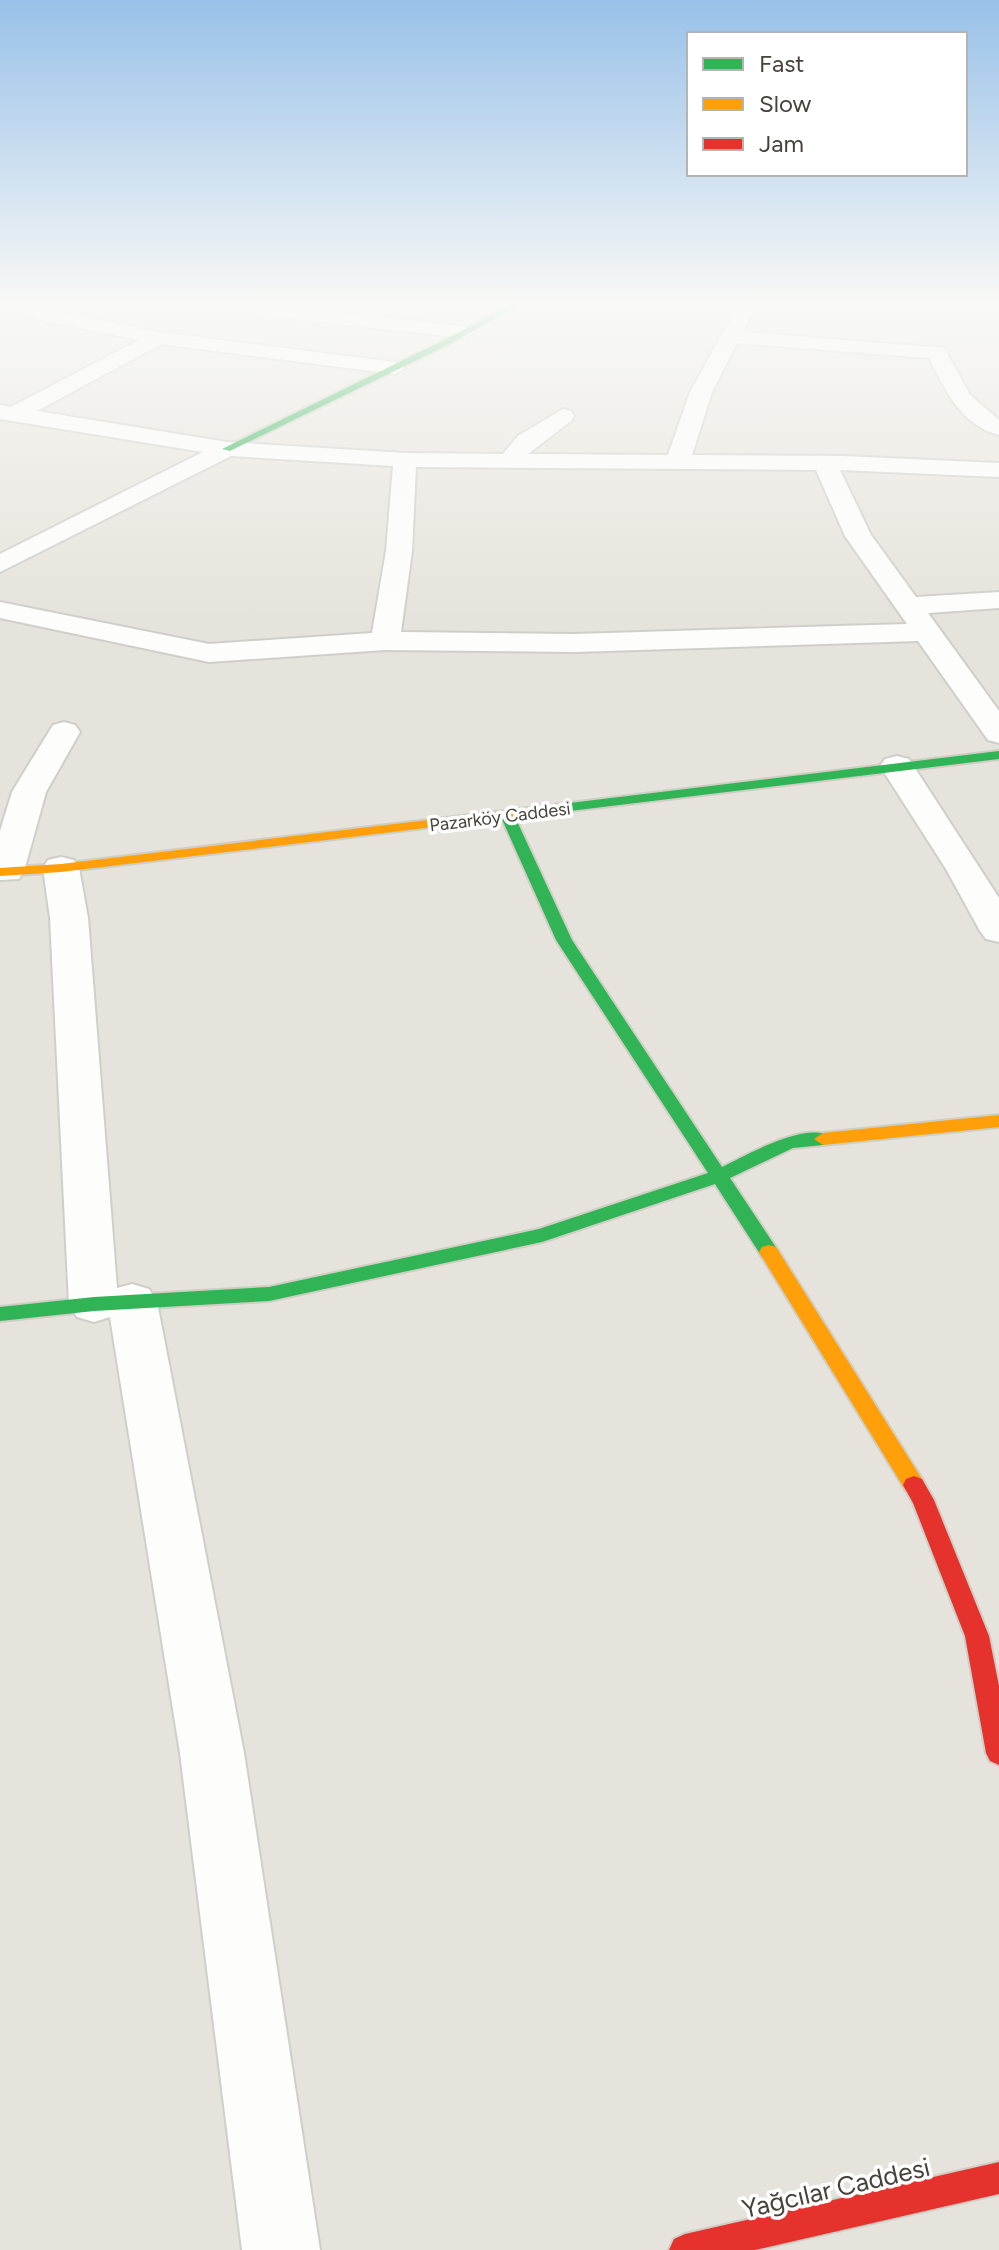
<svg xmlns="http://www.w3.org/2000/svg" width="999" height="2250" viewBox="0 0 999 2250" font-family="Figtree,sans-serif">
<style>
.residential{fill:#e5e3db}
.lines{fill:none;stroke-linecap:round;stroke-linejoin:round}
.street-casing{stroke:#cfcfca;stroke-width:4}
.fast-casing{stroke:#cfcec4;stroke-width:4}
.slow-casing{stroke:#cfcec4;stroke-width:4}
.jam-casing{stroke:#cfcec4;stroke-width:4}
.street{fill:#fdfdfc;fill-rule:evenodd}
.fast{fill:#30b455;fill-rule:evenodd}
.slow{fill:#ff9f0a;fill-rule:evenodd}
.jam{fill:#e5322d;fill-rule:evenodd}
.labels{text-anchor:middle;stroke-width:7;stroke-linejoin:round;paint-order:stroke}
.far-street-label{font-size:18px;fill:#474339;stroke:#fff}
.near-street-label{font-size:26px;fill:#474339;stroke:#fff}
</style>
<rect width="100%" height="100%" fill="#f1f1ec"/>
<!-- residential -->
<rect class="residential" x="0" y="304" width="999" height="1946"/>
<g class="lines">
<!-- street casing -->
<g class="street-casing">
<g id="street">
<path d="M7,304h25l16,6 110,22 237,30 10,6 -10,6 -234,-30 -124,67 190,31 178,11 98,1 15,-18 45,-27 8,2 3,5 -3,5 -43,33 140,1 22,-63 49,-88h18l-14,28 201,16 26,47 29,25v15c-38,-10 -54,-45 -70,-77l-192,-15 -25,49 -20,63 151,1 156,7v14l-159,-7 31,65 45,62 83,-5v16l-71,5 71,98v32l-11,-3 -70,-99 -343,11 -190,-2 -176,12 -209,-44v-16l209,42 163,-11 14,-82 7,-85 -162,-10 -231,116v-18l203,-102 -203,-33v-14l11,2 128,-67 -103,-21zM416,467l400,3 29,66 62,88 -332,10 -174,-2 11,-81z"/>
<path d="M261,304l203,22 10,6 -10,6 -207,-23 -10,-6z"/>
<path d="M984,304h15v6l-13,-2z"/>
<path d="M64,722l11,3 5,7 -34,60 -22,79 -5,8 -19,1v-49l12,-39 41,-67z"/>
<path d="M897,756l12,3 90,139v44l-13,-3 -6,-8 -34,-62 -66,-103 5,-7z"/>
<path d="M61,857l13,3 5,8 9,50 29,370 15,-4 17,5 8,13 87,451 76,497h-78l-62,-497 -70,-436 -16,5 -17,-5 -8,-13 -19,-386 -7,-50 5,-8z"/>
</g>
</g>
<!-- fast casing -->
<g class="fast-casing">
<g id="fast">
<path d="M511,304h9l-68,39 -222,108 -8,-2 224,-110z"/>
<path d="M999,751v8l-454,55 -7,-4 7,-4z"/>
<path d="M508,813l7,4 57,123 150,227c23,-11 90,-50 110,-28l-9,6 -30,3 -63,30 49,74 -3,5h-14l-47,-73 -173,58 -273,59 -175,10 -94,10v-14l94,-10 175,-10 270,-58 169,-56 -152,-233 -55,-123z"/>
</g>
</g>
<!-- slow casing -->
<g class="slow-casing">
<g id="slow">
<path d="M545,806l5,1v6l-489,59 -61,4v-8l61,-4z"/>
<path d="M999,1115v12l-176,18 -9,-6 9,-6z"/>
<path d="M769,1245l7,2 146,232 3,6 -3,6 -8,3 -8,-3 -147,-239 3,-5z"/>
</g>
</g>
<!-- jam casing -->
<g class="jam-casing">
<g id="jam">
<path d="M914,1476l8,3 12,21 55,136 10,50v79l-9,-4 -4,-8 -21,-117 -52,-133 -10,-18 3,-6z"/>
<path d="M999,2162v32l-244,56h-86l5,-11 11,-5z"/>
</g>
</g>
<!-- street -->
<use href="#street" class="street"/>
<!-- fast -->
<use href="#fast" class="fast"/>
<!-- slow -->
<use href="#slow" class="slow"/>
<!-- jam -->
<use href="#jam" class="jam"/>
</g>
<!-- sky -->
<linearGradient id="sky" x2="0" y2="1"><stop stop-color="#98c1e9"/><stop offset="0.49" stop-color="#f9f9f6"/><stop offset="1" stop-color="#f9f9f6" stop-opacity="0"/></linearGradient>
<rect width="999" height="619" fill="url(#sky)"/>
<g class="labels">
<!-- far-street labels -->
<g class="far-street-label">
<text transform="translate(500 817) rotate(-7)" y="6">Pazarköy Caddesi</text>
</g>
<!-- near-street labels -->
<g class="near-street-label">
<text transform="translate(836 2188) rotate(-13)" y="9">Yağcılar Caddesi</text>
</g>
</g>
<!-- legend -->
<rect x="687" y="32" width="280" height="144" fill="#ffffff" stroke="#b5b4b0" stroke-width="2"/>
<rect x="703" y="58" width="40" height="12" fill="#30b455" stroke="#b5b4b0" stroke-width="2"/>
<text x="759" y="72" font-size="24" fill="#474339">Fast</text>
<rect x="703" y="98" width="40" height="12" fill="#ff9f0a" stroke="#b5b4b0" stroke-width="2"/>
<text x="759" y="112" font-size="24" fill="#474339">Slow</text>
<rect x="703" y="138" width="40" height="12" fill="#e5322d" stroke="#b5b4b0" stroke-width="2"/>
<text x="759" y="152" font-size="24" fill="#474339">Jam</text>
</svg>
